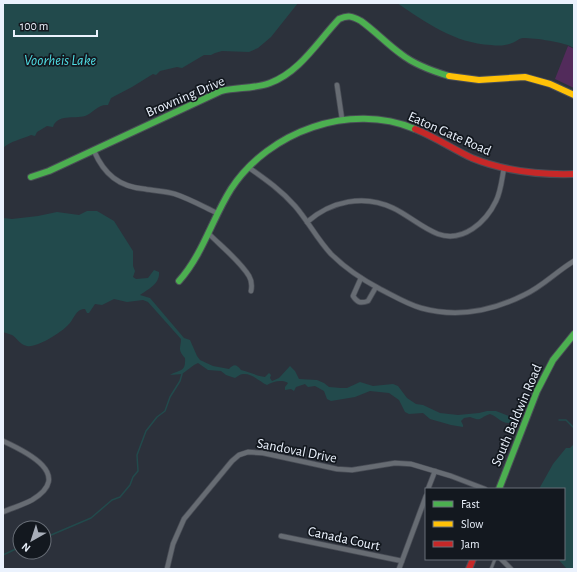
<svg xmlns="http://www.w3.org/2000/svg" width="577" height="572" viewBox="0 0 577 572" font-family="'Alegreya Sans',sans-serif">
<style>
.green{fill:#522b5b}
.water{fill:#224a4c}
.lines{fill:none;stroke-linecap:round;stroke-linejoin:round}
.stream{stroke:#224a4c;stroke-width:1.5}
.lane-casing{stroke:#494d56;stroke-width:4}
.street-casing{stroke:#494d56;stroke-width:6}
.fast-casing{stroke:#494d56;stroke-width:8}
.slow-casing{stroke:#494d56;stroke-width:8}
.jam-casing{stroke:#494d56;stroke-width:8}
.lane{stroke:#676c73;stroke-width:2.5}
.street{stroke:#676c73;stroke-width:4.5}
.fast{stroke:#4caf50;stroke-width:6}
.slow{stroke:#ffc107;stroke-width:6}
.jam{stroke:#c62828;stroke-width:6}
.labels{text-anchor:middle;stroke-width:3.5;stroke-linejoin:round;paint-order:stroke}
.street-label{font-size:14px;fill:#ebf2fd;stroke:#13181f}
.water-label{font-size:15px;font-style:italic;fill:#4fdde3;stroke:#13181f}
</style>
<rect width="100%" height="100%" fill="#2c313b"/>
<!-- green -->
<path class="green" d="M568,46l6,3v39l-19,-9z"/>
<!-- water -->
<g class="water">
<path d="M3,3h295l-27,34 -13,11 -9,4 -27,-1 -7,2 -4,2h-7l-22,13 -5,-1 -17,4 -4,4 -3,-1 -21,13 -21,11 -3,7c-10,-1 -15,8 -23,11 -11,3 -28,-2 -32,11l-6,-1 -10,6 -2,4 -4,-1c-9,4 -20,6 -28,13z"/>
<path d="M397,3h177v45c-9,-6 -39,-10 -51,-10 -4,0 -7,4 -11,5 -6,3 -14,3 -21,2 -37,-2 -64,-22 -94,-42z"/>
<path d="M87,211h10l17,10 19,30v15l2,5 -2,6 3,2 12,-1 6,-8 5,2c1,12 -11,17 -19,23l10,3 34,40 6,2 7,16 3,4 13,6 16,3c5,-5 7,-5 12,1 8,2 16,6 24,7l4,-4 2,2 -1,3 2,3 7,-3 11,-12 5,5 4,8 18,1 7,3 5,4 12,1h6l13,-6 13,4 20,-2 5,2 9,12 9,6 7,1 17,8 18,2 21,-2 8,-2h9l18,7 3,3c-15,6 -16,-3 -27,-7 -12,4 -7,8 -20,3l-6,1 -3,3 2,4v2l-12,-2 -21,-6 -7,-6 -14,1 -4,-2 -6,-12 -10,-7 -19,-2 -15,6 -24,4 -4,-2 -3,-8 -9,-5 -7,1 -3,-3 -9,3 -2,4 -3,-2 -6,1v-3l3,-4c-6,-4 -16,-1 -21,2 -7,-3 -15,-12 -24,-11 -3,0 -6,3 -8,4l-9,-3 -5,-4 -13,-1 -10,-7 -4,2 -12,9 -12,1c9,-6 16,-2 15,-17 -8,-9 -4,-10 -4,-19l-33,-37 -5,-2 -16,2 -13,-3 -12,6 -7,-1 -6,9h-2l-2,-4c-10,0 -11,11 -17,16 -6,7 -31,23 -41,21 -7,-1 -10,-8 -15,-11 -3,-1 -6,-2 -9,-3v-114l9,1 26,-3 19,-4 22,3z"/>
<path d="M574,444v125h-7l-9,-10h6v-70h-25l14,-25 13,-16h4z"/>
</g>
<g class="lines">
<!-- stream -->
<g class="stream">
<path d="M559,420h7l7,7"/>
<path d="M517,421l6,2"/>
<path d="M44,538l47,-20 21,-18 8,-3 10,-12 3,-8 5,-6 -1,-16 9,-24 11,-14 8,-6 5,-14 10,-16 2,-7"/>
<path d="M3,555l17,-8"/>
</g>
<!-- lane casing -->
<g class="lane-casing">
<path id="lane" d="M491,569l4,-10"/>
</g>
<!-- street casing -->
<g class="street-casing">
<g id="street">
<path d="M337,85l5,34"/>
<path d="M94,151c10,23 25,36 51,38 10,2 20,2 30,5 15,5 29,13 42,19"/>
<path d="M248,167c17,12 33,23 47,39 13,15 22,33 36,48 14,14 32,26 49,35 14,7 27,15 41,19 36,10 71,3 103,-13 18,-8 33,-24 50,-34"/>
<path d="M307,222c24,-21 57,-28 86,-14 15,7 29,20 45,26 25,9 48,-12 58,-33 5,-10 6,-23 8,-33"/>
<path d="M208,233c13,13 32,28 41,43 3,5 3,10 2,15"/>
<path d="M361,278l-8,18c4,6 7,8 15,5l8,-14"/>
<path d="M3,441c24,11 71,34 29,59 -9,5 -20,8 -29,12"/>
<path d="M428,489l7,-18"/>
<path d="M281,536l121,25"/>
<path d="M501,559l10,10"/>
<path d="M167,569l6,-25 11,-25 48,-58 7,-6 9,-3 15,1 74,16 15,1 43,-7 16,1 40,12 34,13"/>
<path d="M399,569l27,-73"/>
</g>
</g>
<!-- fast casing -->
<g class="fast-casing">
<g id="fast">
<path d="M31,177l18,-6 172,-80c16,-4 33,-2 49,-8 30,-11 48,-42 69,-64 9,-4 13,-3 22,2 14,10 26,23 40,33 14,11 31,17 48,22"/>
<path d="M179,281c24,-27 33,-62 52,-92 38,-58 119,-87 184,-60"/>
<path d="M499,489l38,-98 16,-31 21,-26"/>
</g>
</g>
<!-- slow casing -->
<g class="slow-casing">
<path id="slow" d="M449,76l30,4 46,-3 25,7 24,11"/>
</g>
<!-- jam casing -->
<g class="jam-casing">
<g id="jam">
<path d="M415,129c20,8 38,20 57,29 32,13 67,17 102,16"/>
<path d="M469,569l4,-10"/>
</g>
</g>
<!-- lane -->
<use href="#lane" class="lane"/>
<!-- street -->
<use href="#street" class="street"/>
<!-- fast -->
<use href="#fast" class="fast"/>
<!-- slow -->
<use href="#slow" class="slow"/>
<!-- jam -->
<use href="#jam" class="jam"/>
</g>
<g class="labels">
<!-- street labels -->
<g class="street-label">
<text transform="translate(185 96) rotate(-23)" y="5">Browning Drive</text>
<text transform="translate(450 133) rotate(24)" y="5">Eaton Gate Road</text>
<text transform="translate(516 415) rotate(-67)" y="5">South Baldwin Road</text>
<text transform="translate(297 450) rotate(11)" y="5">Sandoval Drive</text>
<text transform="translate(344 538) rotate(12)" y="5">Canada Court</text>
</g>
<!-- water labels -->
<g class="water-label">
<text x="60" y="65">Voorheis Lake</text>
</g>
</g>
<!-- border -->
<rect width="577" height="572" fill="none" stroke="#ebf2fd" stroke-width="8"/>
<!-- legend -->
<rect x="425" y="488" width="140" height="72" fill="#13181f" stroke="#696f78"/>
<rect x="433" y="501" width="20" height="6" fill="#4caf50" stroke="#696f78"/>
<text x="461" y="508" font-size="12" fill="#ebf2fd">Fast</text>
<rect x="433" y="521" width="20" height="6" fill="#ffc107" stroke="#696f78"/>
<text x="461" y="528" font-size="12" fill="#ebf2fd">Slow</text>
<rect x="433" y="541" width="20" height="6" fill="#c62828" stroke="#696f78"/>
<text x="461" y="548" font-size="12" fill="#ebf2fd">Jam</text>
<!-- north arrow -->
<g transform="translate(32 540) rotate(219)"><circle r="19" fill="#13181f" stroke="#696f78"/>
<path d="M0-3L7 15L0 10L-7 15Z" fill="#a8aeb9"/>
<text y="-6" font-size="11" font-weight="bold" text-anchor="middle" fill="#ebf2fd">N</text>
</g>
<!-- scale -->
<path d="M14 30v6h83v-6" fill="none" stroke="#ebf2fd" stroke-width="2"/>
<text x="20" y="30" font-size="12" fill="#ebf2fd" stroke="#13181f" stroke-width="3" paint-order="stroke">100 m</text>
</svg>
